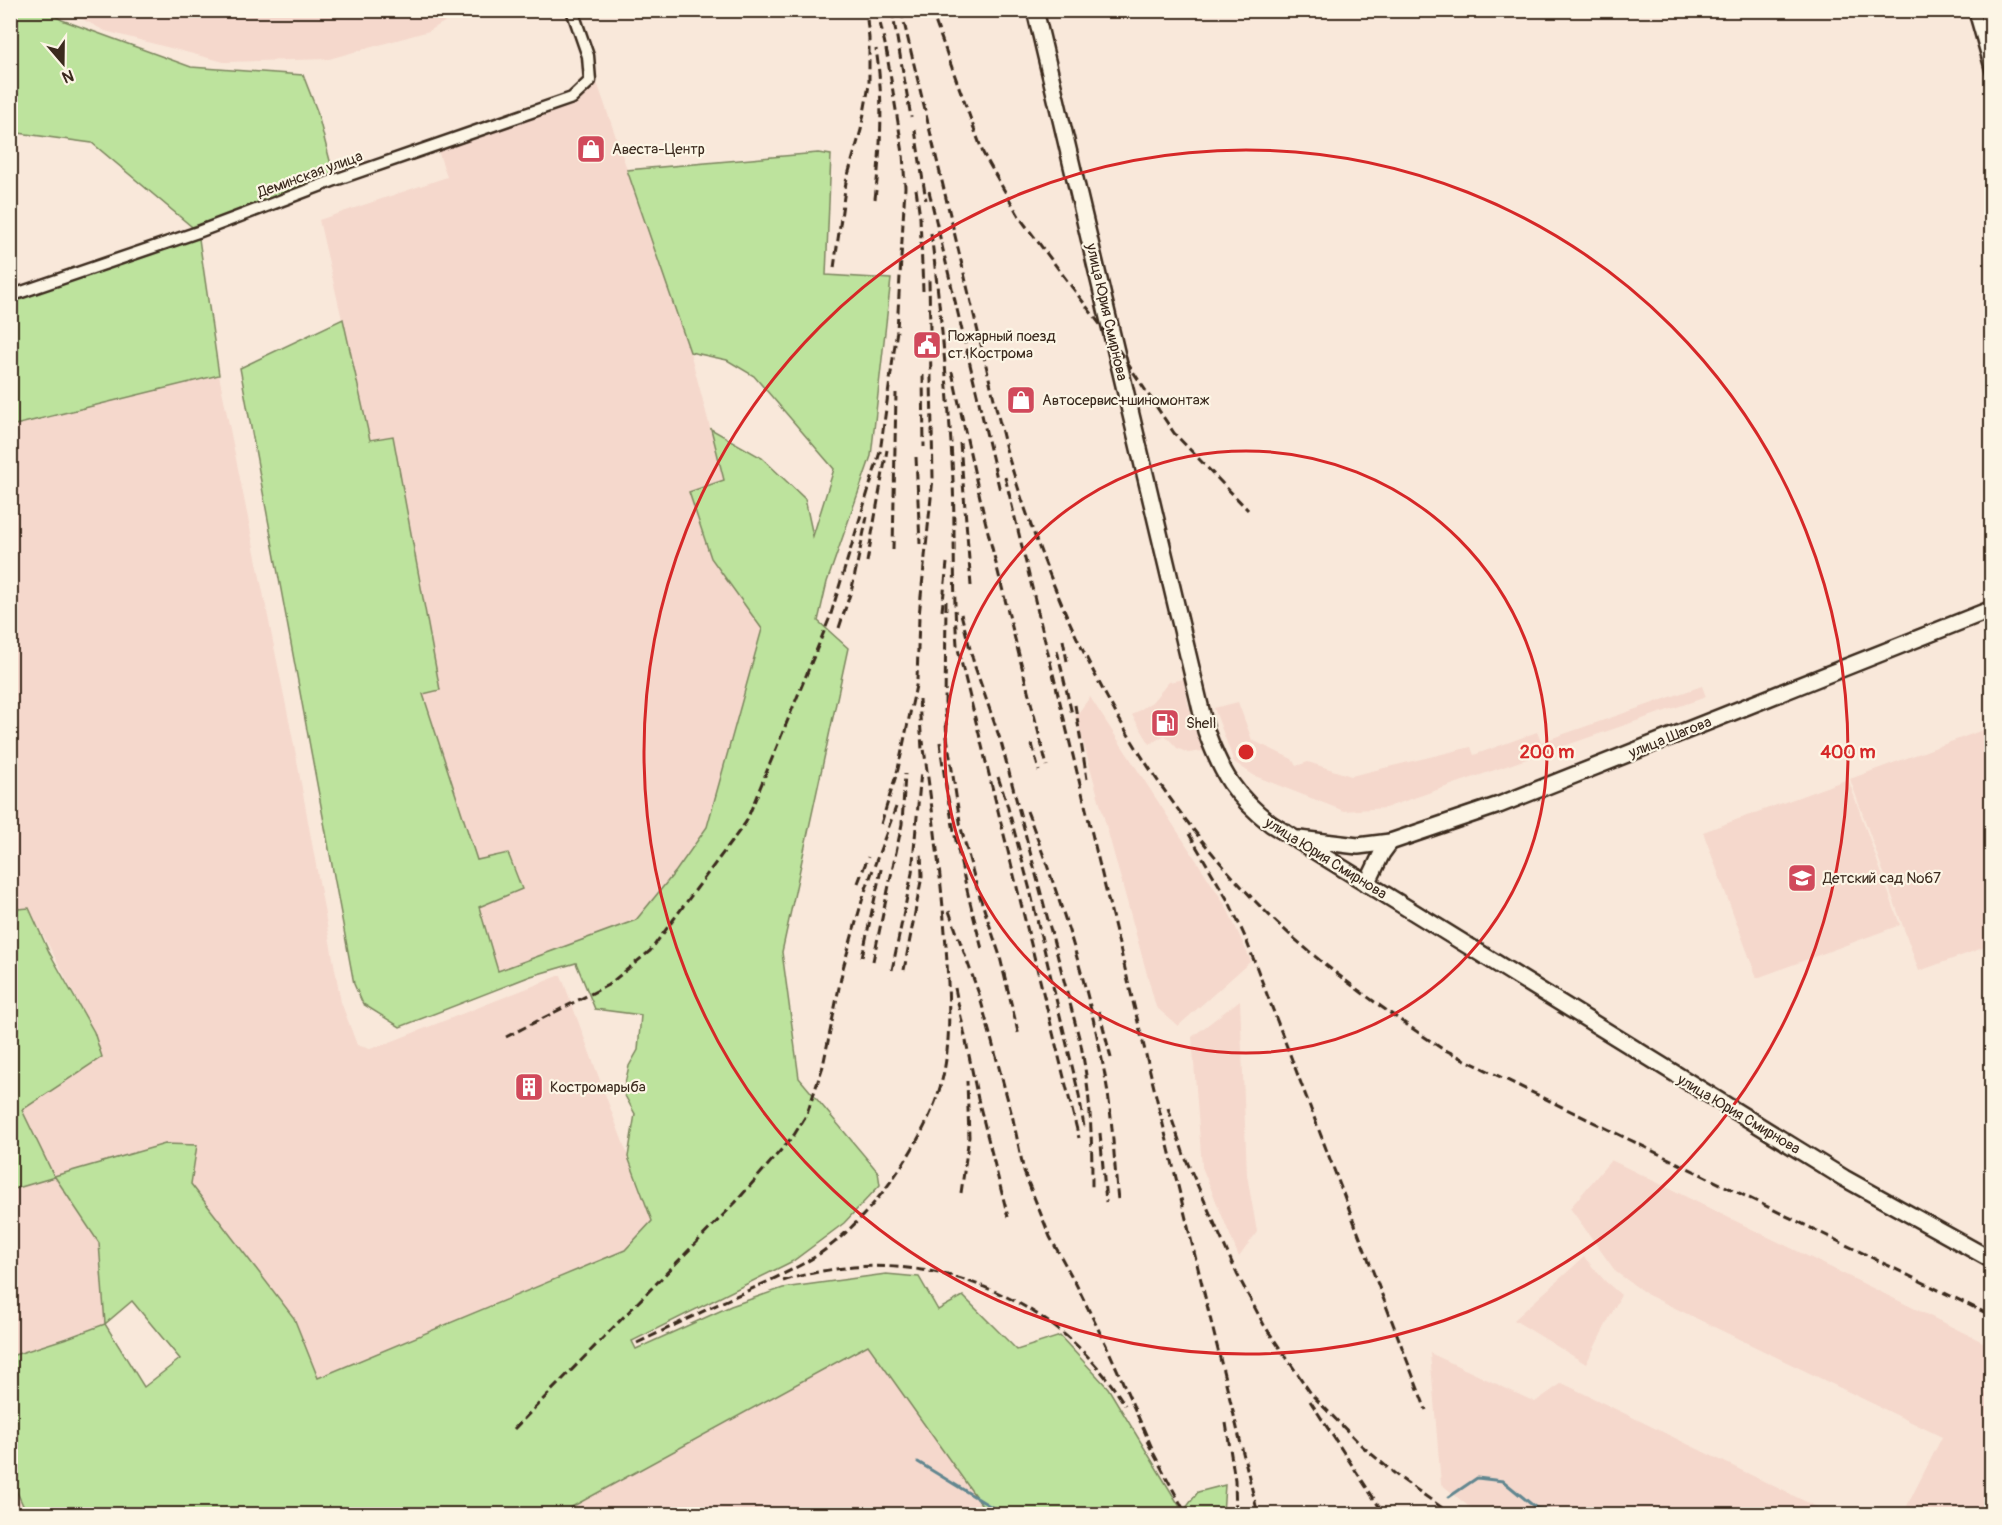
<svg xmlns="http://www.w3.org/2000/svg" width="2002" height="1525" viewBox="0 0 2002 1525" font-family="Pangolin,sans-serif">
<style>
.built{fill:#f5d8cc}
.green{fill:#bde39d;stroke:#7c865e;stroke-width:1.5;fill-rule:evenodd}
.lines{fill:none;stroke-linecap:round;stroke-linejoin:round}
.stream{stroke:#628790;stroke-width:3}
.minor-casing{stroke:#3b2a1e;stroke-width:15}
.secondary-casing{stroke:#3b2a1e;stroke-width:20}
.minor{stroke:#fcf5e5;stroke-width:10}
.secondary{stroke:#fcf5e5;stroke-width:15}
.rail{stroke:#3b2a1e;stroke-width:3;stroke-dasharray:9 4.5;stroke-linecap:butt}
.ring{fill:none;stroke:#d62828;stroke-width:3}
.labels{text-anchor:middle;stroke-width:4.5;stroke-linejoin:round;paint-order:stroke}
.poi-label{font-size:15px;fill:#3b2a1e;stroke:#fcf5e5;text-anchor:start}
.street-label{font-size:15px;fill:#3b2a1e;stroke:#fcf5e5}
.centre{fill:#d62828;stroke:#fcf5e5;stroke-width:3}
.ring-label{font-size:18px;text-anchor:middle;font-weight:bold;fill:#d62828;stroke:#fcf5e5;stroke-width:4.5;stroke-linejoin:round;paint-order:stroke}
</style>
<rect width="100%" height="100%" fill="#f9e8da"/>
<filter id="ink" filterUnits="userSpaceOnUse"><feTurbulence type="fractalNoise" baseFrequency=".0167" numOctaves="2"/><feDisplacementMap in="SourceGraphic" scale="12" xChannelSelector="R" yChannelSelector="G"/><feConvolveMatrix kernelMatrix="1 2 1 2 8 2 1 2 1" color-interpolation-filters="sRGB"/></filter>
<g filter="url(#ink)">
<!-- built -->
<g class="built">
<path d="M67,11h396l-34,20 -100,28 -105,3 -119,-31z"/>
<path d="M588,56l102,296 34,128 -35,13 22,65 51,71 -55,198 -31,44 -40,49 -138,51 -19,-64 42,-18 -44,-29 -54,-166 17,-4 -47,-254 -23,4 -51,-220 128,-43 -11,-32 136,-47 18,-17z"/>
<path d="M219,375l76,375 46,252 16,43 13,4 15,-5 176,-69 91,246 -27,29 -307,128 -24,-60 -103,-134 -136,-7 44,66 6,81 -94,32v-166l43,-14 -33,-66 81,-53 -8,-25 -65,-124 -11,2 -7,-32 -1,-452z"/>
<path d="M1184,679l4,25 15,47 -15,2 -11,-5 -12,-13 -15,9 -18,-29 20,-13 17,-20z"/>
<path d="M1702,686l4,11 -321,111 -41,3 -89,-35 -21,-14 -20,-54 24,-6 14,38 40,19 4,7 12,-4 43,14 120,-29 3,8 63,-23 4,10z"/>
<path d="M1090,697l136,209 25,55 -73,65 -22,-19 -80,-291z"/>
<path d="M1991,727v218l-72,26 -69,-192z"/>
<path d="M1848,779l52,146 -143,53 -54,-146z"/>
<path d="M1240,1000l7,175 10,57 -18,25 -37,-90 -10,-130z"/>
<path d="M1611,1160l380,186v168h-88l39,-77 -294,-142 -32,-23 -46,-64z"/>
<path d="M1584,1257l21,24 16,14 -35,69 -72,-44z"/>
<path d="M868,1344l120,170h-429z"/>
<path d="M1430,1353l105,49 27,-19 269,131h-353l-37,-30z"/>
<path d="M10,1479h1l16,35h-16z"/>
</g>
<!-- green -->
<g class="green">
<path d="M11,11h35l16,9 129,47 112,8 14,36 18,69 -137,52 21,143 -208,51 -1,-130 188,-64 -106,-89 -81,-11z"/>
<path d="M818,153l13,2 -5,120 65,4 -20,177 -44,126 -9,39 30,27 -66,304 17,126 79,94 2,13 -36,38 -51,38 -161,80 4,8 95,-43 52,-18 103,-14 33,3 19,33 25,-14 54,54 43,-14 48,52 75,124 15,-20 27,-7 -2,29h-235l-120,-169 -309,169h-532l-16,-35v-123l59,-19 35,-13 -6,-81 -44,-66 -44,13v-312l7,31 11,-1 20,44 45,80 8,25 -80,53 32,66 111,-32 32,1 -6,39 103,134 24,60 307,-128 27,-29 -24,-64 7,-43 -12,-22 6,-26 9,-16 3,-35 -46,-6 -19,-46 -45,13 -131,51 -37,-23 -9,-20 -114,-616 103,-49 27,121 23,-4 47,254 -17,4 54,166 31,-7 14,36 -43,18 19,64 138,-51 40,-49 31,-44 55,-198 -51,-71 -22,-66 35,-12 -13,-51 51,29 43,41 8,37 21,-67 -80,-93 -27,-16 -37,-8 -63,-182zM132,1301l48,58 -36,28 -39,-63z"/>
</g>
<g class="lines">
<!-- stream -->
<g class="stream">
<path d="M918,1462l85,52"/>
<path d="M1449,1497l28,-19 26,3 33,27 27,6"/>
</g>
<!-- minor casing -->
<g class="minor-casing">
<g id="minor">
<path d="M1974,10l18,63"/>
<path d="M10,296l188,-64 137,-52 237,-82 18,-17 -2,-25 -16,-46"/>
</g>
</g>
<!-- secondary casing -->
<g class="secondary-casing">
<g id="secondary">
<path d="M1035,10l171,721c16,43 28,64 65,93l573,354 148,82"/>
<path d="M1299,839l59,7 32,-4 109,-37 493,-196"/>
<path d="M1367,884l15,-31 8,-11"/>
</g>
</g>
<!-- minor -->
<use href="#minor" class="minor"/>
<!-- secondary -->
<use href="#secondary" class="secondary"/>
<!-- rail -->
<g class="rail">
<path d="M877,10l11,47"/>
<path d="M892,10l19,107"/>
<path d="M901,10l105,439c51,170 125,323 250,453 55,57 120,102 185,146l551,268"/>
<path d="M931,10l52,143 37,65 94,125 60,90 74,77"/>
<path d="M915,130l11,70"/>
<path d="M916,189l4,28 3,74"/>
<path d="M929,191l71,300"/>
<path d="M875,199c6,-51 9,-99 1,-150"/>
<path d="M931,233c10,82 18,164 22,247 2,55 0,110 4,165l122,493"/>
<path d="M834,268l12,-86 15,-52 8,-45v-47l-3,-28"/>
<path d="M952,372l33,148 62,246"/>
<path d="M923,375l1,72"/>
<path d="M960,443l11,143"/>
<path d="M916,457l4,87"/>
<path d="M1005,477l253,1037"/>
<path d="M893,550l3,-157"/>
<path d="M867,562l20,-112"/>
<path d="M946,601l-1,108 2,28 14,91 16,60 22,65 20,83"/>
<path d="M942,611l5,-48"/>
<path d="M961,614l13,50 27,78 80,303c10,52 11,93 11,145"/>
<path d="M839,628l13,-40 15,-71"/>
<path d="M1063,640l4,21"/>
<path d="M1057,650l15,64"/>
<path d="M919,699l3,51"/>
<path d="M1075,705l12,74"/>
<path d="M940,742c8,71 24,139 42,207"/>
<path d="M1032,744l7,27"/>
<path d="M998,777l9,27 23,86 49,205 5,32"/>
<path d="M1027,811c34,89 64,181 80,276 6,37 7,76 11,113"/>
<path d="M881,824l17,-55 19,-88 2,-65 14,-138 -4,-198"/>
<path d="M1189,834l41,70 15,33 181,473"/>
<path d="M858,883l10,-26"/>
<path d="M949,911l30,83 34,125 11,53 26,65 26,47 32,65 44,99"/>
<path d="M862,957l20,-92"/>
<path d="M873,961l29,-137 3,-50"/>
<path d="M892,970l20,-97 9,-102"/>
<path d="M904,970l18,-94 -1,-25"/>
<path d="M955,988l23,111 30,118"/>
<path d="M1099,1011l12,47"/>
<path d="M506,1037l102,-52 42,-34 96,-129 84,-205 50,-165 17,-122 8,-143 -2,-34 -17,-104"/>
<path d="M1168,1108l16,47 53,119 27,51 48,70 50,51 38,32 51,36"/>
<path d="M1100,1133l6,69"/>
<path d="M961,1193l8,-56 -2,-56"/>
<path d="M783,1281c129,-42 271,8 342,124"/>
<path d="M637,1343c30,-14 60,-29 90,-43 29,-13 59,-26 86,-42 55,-34 116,-119 130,-182 8,-36 6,-76 4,-113 -4,-74 -14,-148 -24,-222"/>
<path d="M1310,1401l74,113"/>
<path d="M1226,1423l9,57 1,34"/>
<path d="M514,1429l221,-226 59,-68 13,-21 16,-48 20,-98 21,-74 32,-87"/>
<path d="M1147,1441l39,73"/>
</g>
</g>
</g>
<!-- distance rings -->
<g class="ring">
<circle cx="1246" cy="752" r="301"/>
<circle cx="1246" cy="752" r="602"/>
</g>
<!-- icons -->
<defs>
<g id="shop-square" transform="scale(1.5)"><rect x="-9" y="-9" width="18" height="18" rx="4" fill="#d1495b" stroke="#fcf5e5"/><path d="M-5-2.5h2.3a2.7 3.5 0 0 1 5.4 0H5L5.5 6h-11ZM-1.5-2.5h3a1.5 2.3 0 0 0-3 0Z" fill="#fff"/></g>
<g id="civic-square" transform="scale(1.5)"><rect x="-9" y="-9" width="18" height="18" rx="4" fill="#d1495b" stroke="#fcf5e5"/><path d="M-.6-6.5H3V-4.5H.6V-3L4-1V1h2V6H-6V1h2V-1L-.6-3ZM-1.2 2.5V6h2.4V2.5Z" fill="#fff"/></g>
<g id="fuel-square" transform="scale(1.5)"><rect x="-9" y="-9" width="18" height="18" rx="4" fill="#d1495b" stroke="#fcf5e5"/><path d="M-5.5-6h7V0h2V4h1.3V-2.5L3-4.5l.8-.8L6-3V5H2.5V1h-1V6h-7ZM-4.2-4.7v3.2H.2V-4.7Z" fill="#fff"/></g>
<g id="school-square" transform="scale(1.5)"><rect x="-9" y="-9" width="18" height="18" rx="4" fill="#d1495b" stroke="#fcf5e5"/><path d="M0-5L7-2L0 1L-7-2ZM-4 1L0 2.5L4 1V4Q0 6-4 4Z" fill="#fff"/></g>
<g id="building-square" transform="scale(1.5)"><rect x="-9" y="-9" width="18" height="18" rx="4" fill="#d1495b" stroke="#fcf5e5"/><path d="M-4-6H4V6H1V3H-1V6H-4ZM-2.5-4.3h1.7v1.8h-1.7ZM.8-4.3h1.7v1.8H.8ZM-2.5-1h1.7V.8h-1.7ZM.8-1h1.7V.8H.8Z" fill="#fff"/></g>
</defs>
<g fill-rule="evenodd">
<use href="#shop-square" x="591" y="149"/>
<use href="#civic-square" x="927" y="345"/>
<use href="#shop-square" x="1021" y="400"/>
<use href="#fuel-square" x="1165" y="723"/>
<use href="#school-square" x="1802" y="878"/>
<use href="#building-square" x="529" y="1087"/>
</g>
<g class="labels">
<!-- poi labels -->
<g class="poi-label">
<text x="612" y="154">Авеста-Центр</text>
<text x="948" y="341">Пожарный поезд<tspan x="948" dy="17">ст. Кострома</tspan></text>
<text x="1042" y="405">Автосервис+шиномонтаж</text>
<text x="1186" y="728">Shell</text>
<text x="1823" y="883">Детский сад №67</text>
<text x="550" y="1092">Костромарыба</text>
</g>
<!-- street labels -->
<g class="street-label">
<text transform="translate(310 174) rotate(-20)" y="5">Деминская улица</text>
<text transform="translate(1107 312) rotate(77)" y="5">улица Юрия Смирнова</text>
<text transform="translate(1670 737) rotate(-22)" y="5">улица Шагова</text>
<text transform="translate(1326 858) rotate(32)" y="5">улица Юрия Смирнова</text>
<text transform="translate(1739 1114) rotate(31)" y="5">улица Юрия Смирнова</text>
</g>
</g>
<circle cx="1246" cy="752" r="9" class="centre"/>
<g class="ring-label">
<text x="1547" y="758">200 m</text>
<text x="1848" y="758">400 m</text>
</g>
<!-- margin -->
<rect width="2002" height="1525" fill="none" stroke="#fcf5e5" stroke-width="36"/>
<rect x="18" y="18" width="1966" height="1489" fill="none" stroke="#3b2a1e" stroke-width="2" filter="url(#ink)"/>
<!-- north arrow -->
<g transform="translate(63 63) rotate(160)" stroke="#fcf5e5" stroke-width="4.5" paint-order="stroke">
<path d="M0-4.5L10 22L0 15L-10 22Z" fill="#3b2a1e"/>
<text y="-9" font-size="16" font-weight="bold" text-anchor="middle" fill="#3b2a1e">N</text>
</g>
</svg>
